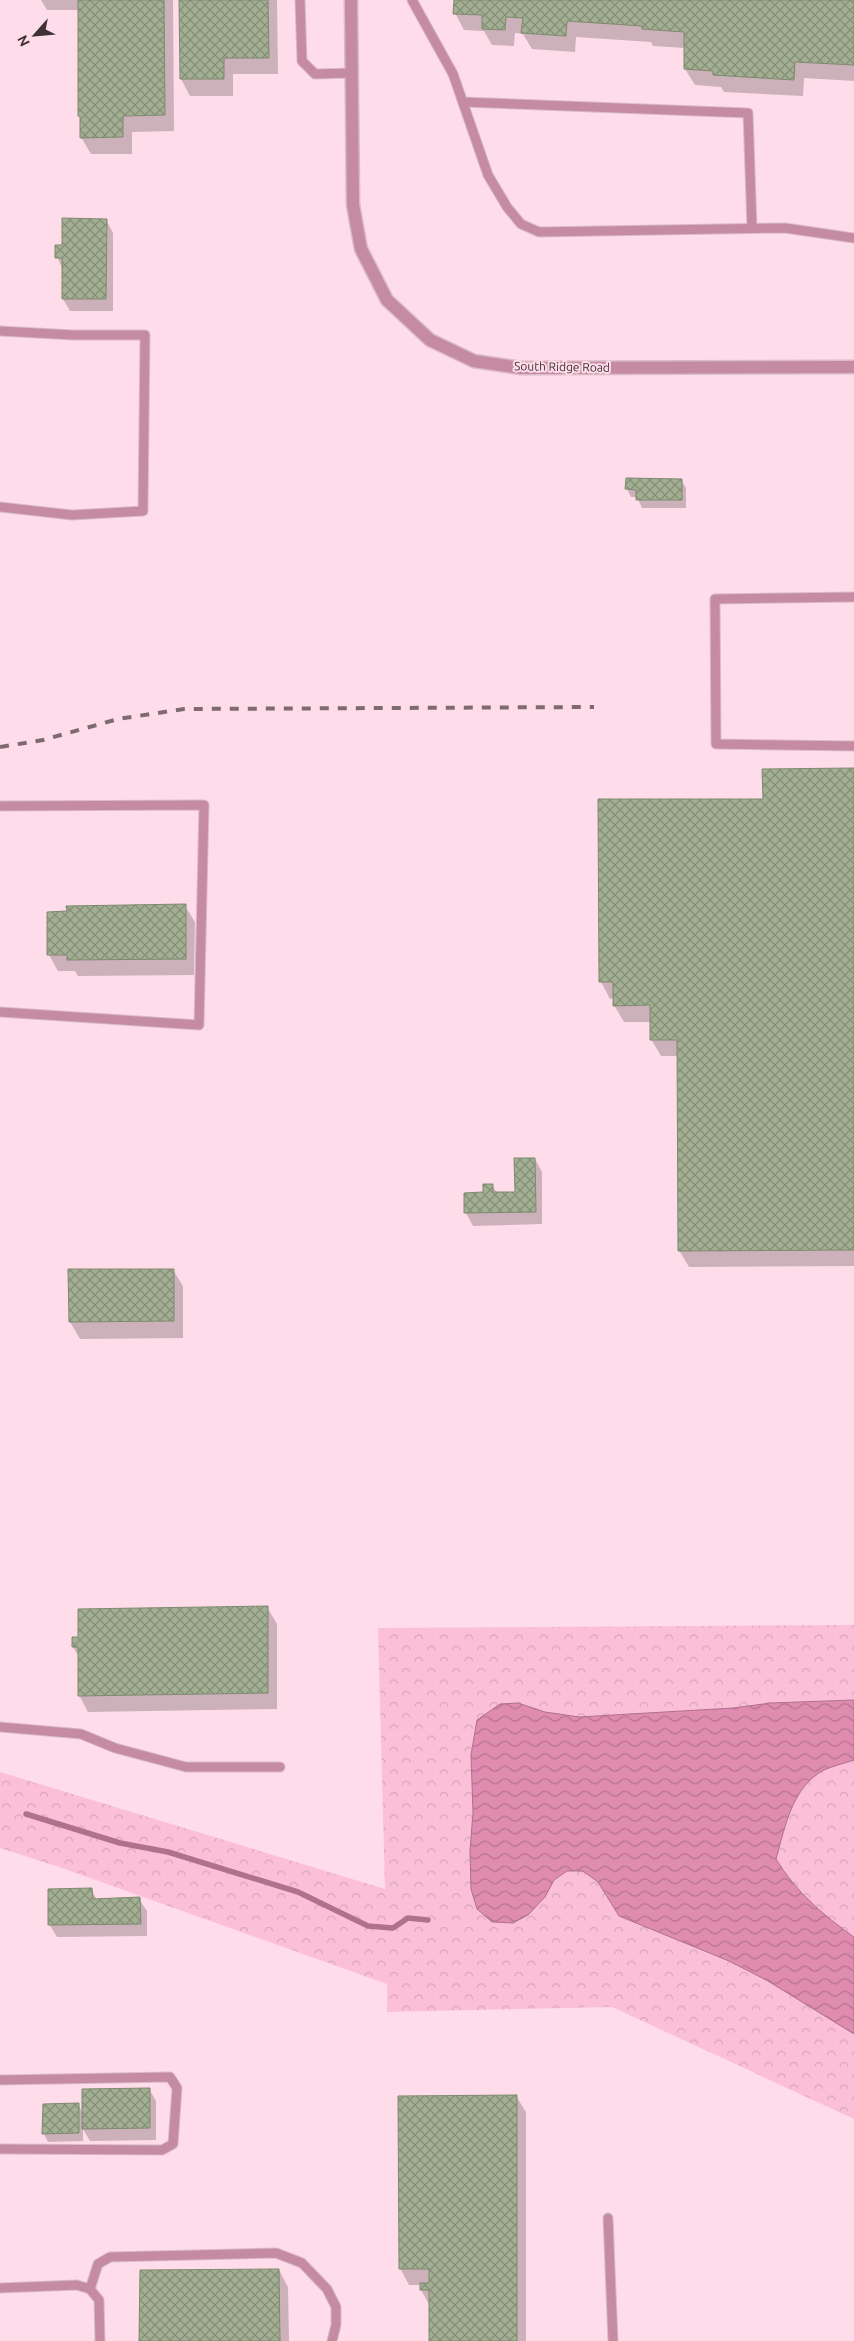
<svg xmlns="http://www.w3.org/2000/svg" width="854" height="2341" viewBox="0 0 854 2341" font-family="Ubuntu,sans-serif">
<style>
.park{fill:url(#park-crowns)}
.water{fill:url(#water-waves);stroke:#af718b}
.shadow{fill:#0003}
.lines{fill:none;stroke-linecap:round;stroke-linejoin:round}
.stream{stroke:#af718b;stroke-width:5.5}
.building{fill:url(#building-cross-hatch);stroke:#7e8a6e}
.service-casing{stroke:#d9bac5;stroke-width:11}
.minor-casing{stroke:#d9bac5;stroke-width:15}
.service{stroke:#c48ba3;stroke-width:9}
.minor{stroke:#c48ba3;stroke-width:12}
.rail{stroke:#7f6a72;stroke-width:4;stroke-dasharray:9 9;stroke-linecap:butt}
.labels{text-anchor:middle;stroke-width:4;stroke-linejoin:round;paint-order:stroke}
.street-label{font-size:12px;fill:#3f3136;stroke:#ffdce9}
</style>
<defs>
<pattern id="park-crowns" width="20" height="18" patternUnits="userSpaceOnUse" patternTransform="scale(1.25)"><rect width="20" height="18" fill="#fbc0d8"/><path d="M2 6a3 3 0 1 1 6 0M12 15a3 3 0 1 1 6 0" fill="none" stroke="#d8a5ba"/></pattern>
<pattern id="water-waves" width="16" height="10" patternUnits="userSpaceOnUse" patternTransform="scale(1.25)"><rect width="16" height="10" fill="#df8cb0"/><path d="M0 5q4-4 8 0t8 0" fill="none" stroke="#b67390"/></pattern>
<pattern id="building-cross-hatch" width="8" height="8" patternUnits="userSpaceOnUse" patternTransform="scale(1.25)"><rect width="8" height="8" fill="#a2af92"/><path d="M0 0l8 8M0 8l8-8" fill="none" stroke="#858f78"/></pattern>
</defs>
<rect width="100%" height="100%" fill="#ffdce9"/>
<!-- park -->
<path class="park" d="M854,1625v494l-242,-112 -225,5v-28l-325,-116 -62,-20v-76l385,117 -7,-261z"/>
<!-- water -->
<path class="water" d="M854,1700v60c-9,3 -21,6 -30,10 -32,17 -39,57 -48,89 20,33 47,56 78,78v97l-86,-53 -39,-20 -110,-45 -21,-34 -15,-11h-16l-13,9 -9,17 -17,18 -15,8 -21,-1 -15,-13 -6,-20 -1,-38 3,-39 -2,-57 6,-35 23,-16 18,-1 27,9 34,5 154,-9 38,-5z"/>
<!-- shadow -->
<g class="shadow">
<path d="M41,0h132l1,131 -42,1v22h-41l-10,-17v-17l-2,-4 1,-106h-33z"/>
<path d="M181,0h96l1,74h-45v22h-43l-9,-17z"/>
<path d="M455,0h399v81l-50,-3 -1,18 -79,-4 -3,-5 -26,-2 -10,-16v-21l-32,-2 -2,-4 -75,-5 -1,15 -43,-3 -9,-15 -8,-1 -1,13 -22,-1 -8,-14 -20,-1 -9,-17z"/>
<path d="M106,220l7,13v78h-43l-7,-12v-30l-6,-12 6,-11z"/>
<path d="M681,480l5,8v20h-44l-5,-11h-6l-4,-8z"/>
<path d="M854,770v496l-165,1 -10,-17 -1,-194h-17l-10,-17v-17h-27l-10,-17v-7l-4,1 -9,-17 164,-181z"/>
<path d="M185,906l10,16 -1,53 -116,1 -3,-5h-17l-9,-16z"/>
<path d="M535,1159l7,13v52l-69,2 -7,-13 -1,-19 20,-1 7,-8 5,8h20z"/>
<path d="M173,1270l10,16v52l-103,1 -10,-17z"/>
<path d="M267,1607l10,17v85l-189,3 -9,-17v-38l-6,-10z"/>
<path d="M91,1889l6,11 42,-1 8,12v25l-90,1 -8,-13z"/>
<path d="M149,2089l7,12v39l-66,1 -7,-12v12l-35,1 -4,-8 34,-29 5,8z"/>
<path d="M516,2096l10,16v229h-96v-35l-9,-16v-5h-12l-9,-17z"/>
<path d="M279,2270l9,17 1,54h-148z"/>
</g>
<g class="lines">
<!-- stream -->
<path class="stream" d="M26,1814l94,29 48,9 130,40 70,34 25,2 15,-10 20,2"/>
</g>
<!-- building -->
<g class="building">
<path d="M78,0h86l1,115 -42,1v21l-43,1v-22h-2z"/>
<path d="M179,0h89l1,58h-45v21h-44z"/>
<path d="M454,0h400v65l-59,-3 -1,18 -81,-5v-4l-29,-2v-37l-42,-3v-3l-75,-5 -1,15 -45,-3 2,-15 -17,-1 -1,13 -23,-1v-14l-29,-1z"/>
<path d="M62,218l45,1 -1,80h-44v-41h-7v-13h7z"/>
<path d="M626,478l56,1v21h-46v-10l-11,-1z"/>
<path d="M854,768v482l-176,1 -1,-211h-27v-35l-37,1v-24h-14l-1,-183h165l-1,-30z"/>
<path d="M186,904v55l-119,1v-5h-20v-43l20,-1 -1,-5z"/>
<path d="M514,1158h21l1,54 -72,1v-20l19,-1v-8h10v8h22z"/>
<path d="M68,1269h106v52l-105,1z"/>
<path d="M268,1606v87l-190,3v-49h-6v-10h6v-28z"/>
<path d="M92,1888l1,11 47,-2 1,27 -93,1v-36z"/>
<path d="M150,2088v40l-68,1v-40z"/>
<path d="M517,2095v246h-88v-51h-9v-7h9v-14h-30l-1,-173z"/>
<path d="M79,2103v30l-37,1 1,-30z"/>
<path d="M279,2269l1,72h-141l1,-71z"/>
</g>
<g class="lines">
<!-- service casing -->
<g class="service-casing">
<g id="service">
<path d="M300,0l2,61 13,13 36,-1"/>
<path d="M412,0l41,74 35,101 19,32 14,17 18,8 246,-4 69,10"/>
<path d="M463,102l285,11 4,115"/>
<path d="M0,331l73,4h72l-2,176 -71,4 -72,-8"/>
<path d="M854,597l-139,2 1,145 138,2"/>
<path d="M0,806l204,-1 -5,220 -199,-13"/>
<path d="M0,1727l81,7 34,14 71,19h94"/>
<path d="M0,2080l170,-3 7,11 -4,56 -11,6 -162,-1"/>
<path d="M608,2218l5,123"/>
<path d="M0,2288l77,-3 13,4 9,11 1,41"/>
<path d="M90,2289l8,-25 12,-7 166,-4 26,10 25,26 9,18v18l-4,16"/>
</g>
</g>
<!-- minor casing -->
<g class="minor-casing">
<path id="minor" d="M351,0l2,205 8,44 26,51 43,40 44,21 47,7 333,-1"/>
</g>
<!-- service -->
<use href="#service" class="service"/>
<!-- minor -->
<use href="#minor" class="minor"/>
<!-- rail -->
<path class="rail" d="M0,747l43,-7 75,-21 66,-10 410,-2"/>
</g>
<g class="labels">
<!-- street labels -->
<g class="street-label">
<text transform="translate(562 367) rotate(1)" y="4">South Ridge Road</text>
</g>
</g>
<!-- north arrow -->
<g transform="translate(35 35) rotate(243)" stroke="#ffdce9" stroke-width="4" paint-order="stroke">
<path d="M0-4L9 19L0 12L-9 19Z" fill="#3f3136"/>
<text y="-8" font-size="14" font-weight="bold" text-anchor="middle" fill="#3f3136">N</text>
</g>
</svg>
